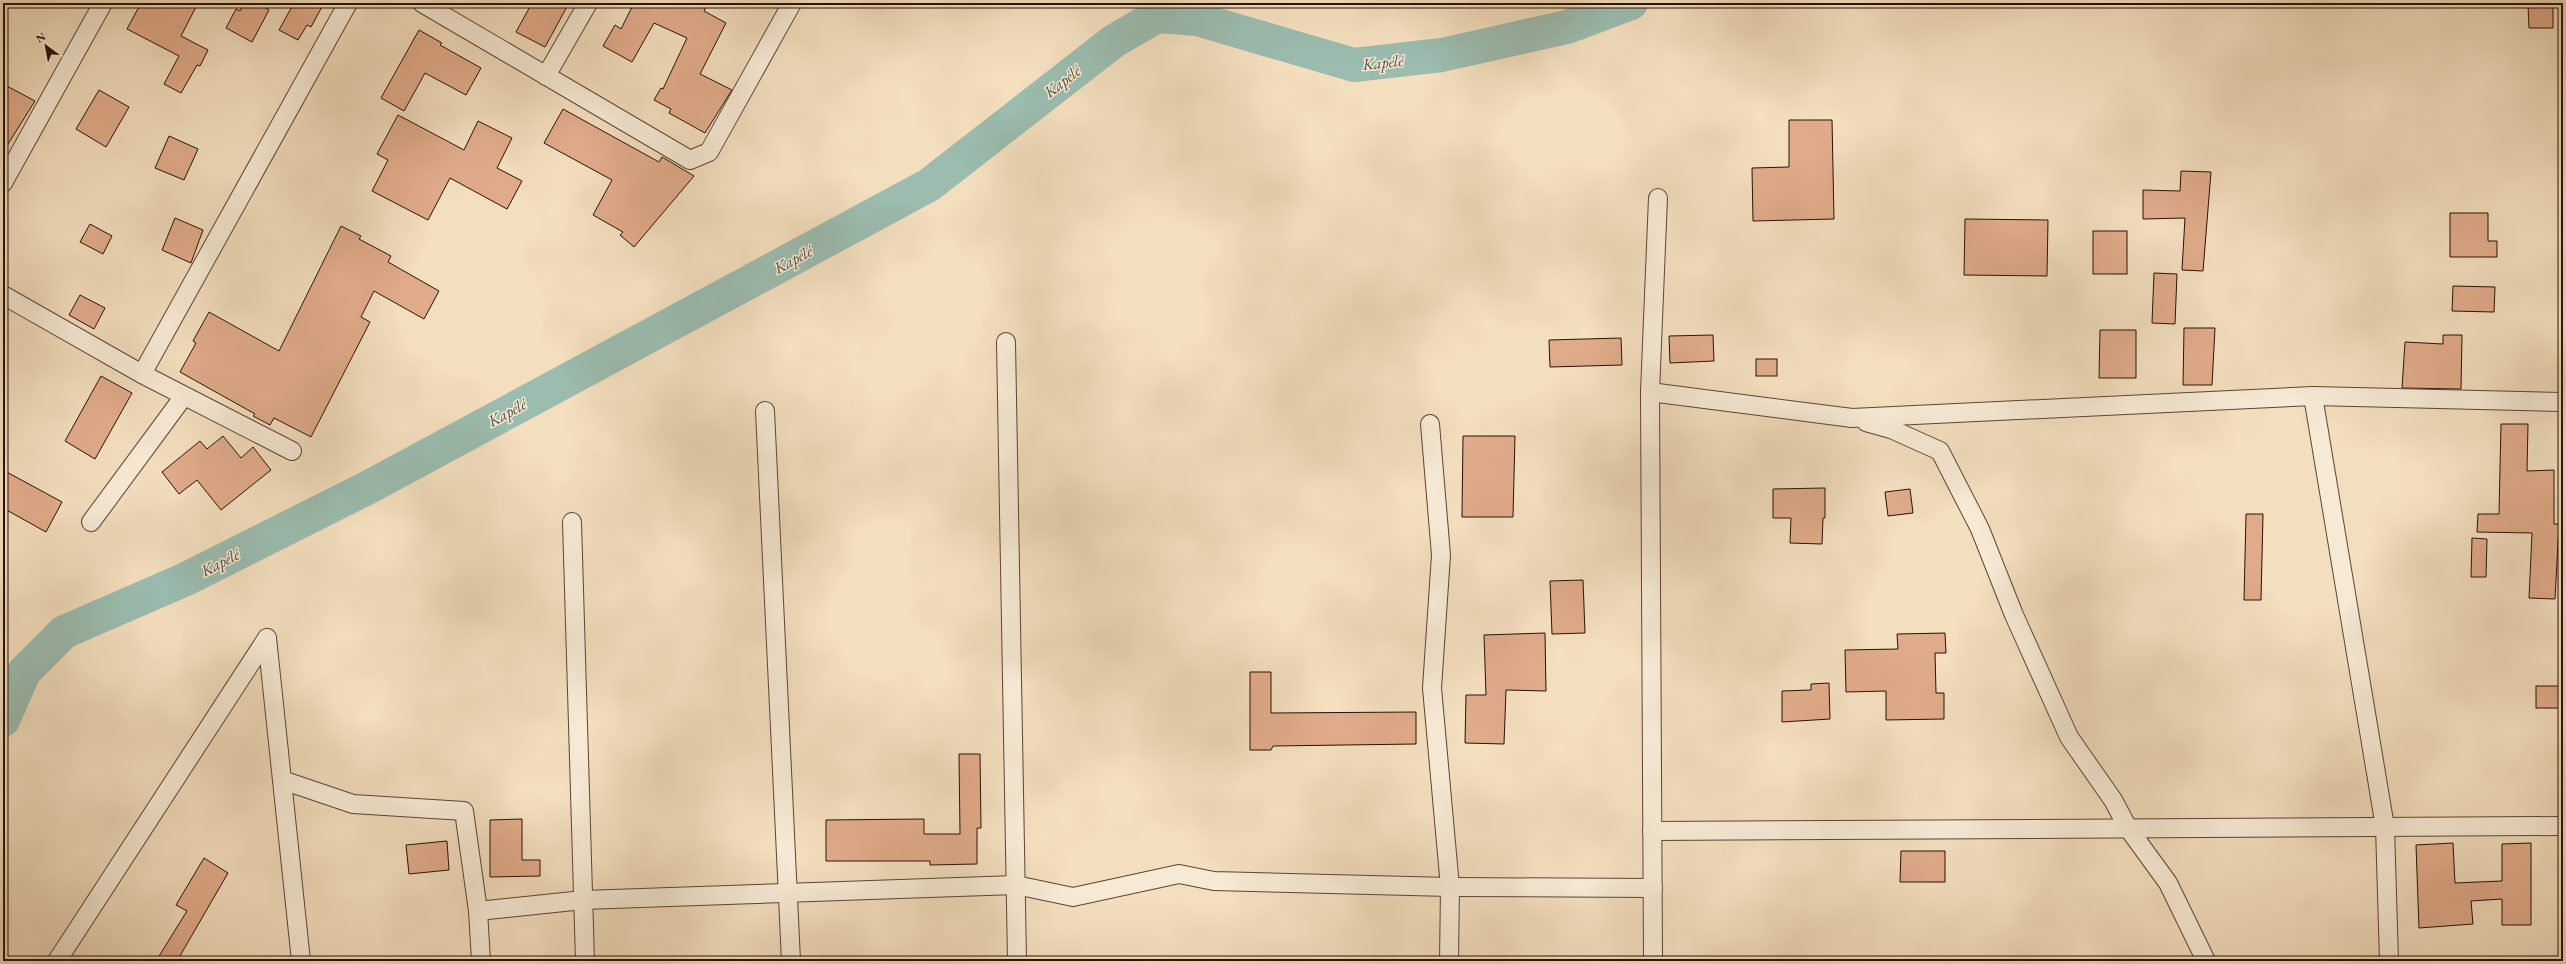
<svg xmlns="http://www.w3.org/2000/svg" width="2566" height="964" viewBox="0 0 2566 964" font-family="'EB Garamond',serif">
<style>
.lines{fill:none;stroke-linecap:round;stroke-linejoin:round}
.river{stroke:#9bbcaf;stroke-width:34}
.building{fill:#e0ab8a;stroke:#2a1005}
.minor-casing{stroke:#5c4433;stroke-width:20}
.minor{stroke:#f7ead5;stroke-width:18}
.labels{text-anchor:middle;stroke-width:3;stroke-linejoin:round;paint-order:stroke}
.water-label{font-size:16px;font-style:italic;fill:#524c40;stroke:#f7ead5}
</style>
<rect width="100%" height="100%" fill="#f3debe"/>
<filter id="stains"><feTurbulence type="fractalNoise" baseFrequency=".005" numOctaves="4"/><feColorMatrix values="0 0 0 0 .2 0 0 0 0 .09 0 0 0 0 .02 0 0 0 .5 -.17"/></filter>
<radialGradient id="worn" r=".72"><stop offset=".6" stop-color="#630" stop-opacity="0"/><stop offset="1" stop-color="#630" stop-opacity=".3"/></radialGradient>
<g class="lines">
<!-- river -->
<path class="river" d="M3,720l21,-48 40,-40 122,-53 183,-92 560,-302 185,-144 43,-25 40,3 157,46 88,-10 125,-28 64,-24"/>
</g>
<!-- building -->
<g class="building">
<path d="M141,3h57l-17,33 27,14 -8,16 -3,-1 -16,28 -17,-9 15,-28 -52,-27z"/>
<path d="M244,3h13l12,7 -17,32 -26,-14 10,-19 4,2z"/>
<path d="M294,3h30l-13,24 -4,-2 -9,15 -19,-10z"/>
<path d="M532,3h37l-24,44 -29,-15z"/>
<path d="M634,3h74l-4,8 22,12 -26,51 32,16 -27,43 -36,-20 2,-4 -17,-9 7,-12 2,1 24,-51 -33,-15 -22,39 -29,-16 12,-21 6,4z"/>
<path d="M2528,4h25v24h-24z"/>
<path d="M419,30l23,13 -2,2 41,23 -15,27 -41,-22 -21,38 -23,-13z"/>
<path d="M3,84l32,17 -32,51z"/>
<path d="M99,90l30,17 -23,40 -30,-18z"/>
<path d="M563,109l96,53 3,-5 32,19 -60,71 -14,-12 3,-3 -30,-17 19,-35 -68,-37z"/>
<path d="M398,115l66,35 14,-29 34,17 -15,30 25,13 -15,28 -57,-31 -22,42 -56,-29 16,-31 -11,-6z"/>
<path d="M1789,120h43l2,99 -81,2 -1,-53 37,-1z"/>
<path d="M169,136l29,13 -14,31 -29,-12z"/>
<path d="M2181,171l30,1 -8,99 -21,-1 3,-52 -42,1v-29l37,1z"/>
<path d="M2450,213h38v28h9v16h-47z"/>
<path d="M175,218l28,12 -12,33 -29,-13z"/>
<path d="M1965,219l83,1 -1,56 -83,-1z"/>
<path d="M90,224l22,12 -9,18 -23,-12z"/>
<path d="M341,226l20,10 -2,3 32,17 -3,6 51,29 -15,28 -50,-28 -13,26 9,5 -59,115 -37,-19 -4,7 -17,-9 2,-2 -75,-42 16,-29 -3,-2 16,-29 70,39z"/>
<rect x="2093" y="231" width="34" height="43"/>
<path d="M2154,273l23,1 -2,50 -23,-1z"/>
<path d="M2453,286l42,1 -1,25 -42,-1z"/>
<path d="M80,295l25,13 -11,21 -25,-14z"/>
<path d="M2184,328h31l-3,57h-29z"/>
<path d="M2100,330h36v48h-37z"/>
<path d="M1713,335l1,26 -44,2 -1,-27z"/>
<path d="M2443,335h19l-1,54 -59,-1 3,-46 38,2z"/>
<path d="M1621,338l1,27 -72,2 -1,-27z"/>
<rect x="1756" y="359" width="21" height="17"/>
<path d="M101,376l31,17 -37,66 -30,-18z"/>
<path d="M2501,424h27l-1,47 27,-1v54h5l-4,75 -26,-1 3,-65 -55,-1 1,-18h21z"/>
<path d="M223,436l18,22 12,-11 18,23 -50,40 -24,-30 -18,14 -17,-22 38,-31 7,8z"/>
<path d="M1463,436h52l-2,81h-51z"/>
<path d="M3,470l59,32 -16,30 -43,-24z"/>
<path d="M1825,488v30h-2l-1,26 -32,-1 1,-25h-18v-29z"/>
<path d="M1910,489l3,24 -25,3 -3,-24z"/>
<path d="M2246,514h17l-2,86h-17z"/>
<path d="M2472,538l15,1 -1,38h-15z"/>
<path d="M1583,580l2,53 -33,1 -2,-53z"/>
<path d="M1545,633l1,58 -40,-1 -2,54 -39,-1 1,-48h20l-2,-60z"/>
<path d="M1945,633l1,20h-11l1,40h8v26l-58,1v-29l-40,1 -1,-42 53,-1 -1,-15z"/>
<path d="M1250,672h21v41l145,-1v32l-143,2 -2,4h-21z"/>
<path d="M1829,683l1,36 -48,3v-31l29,-1v-6z"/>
<rect x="2536" y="686" width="27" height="22"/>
<path d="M959,754h21l1,74h-4v36l-47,1v-4h-104v-41l98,-1v15h36z"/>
<path d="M522,819v41h18v16l-50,1v-57z"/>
<path d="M447,841l2,29 -40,4 -3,-29z"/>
<path d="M2453,843l2,40 47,-2v-37l29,-1v82h-29v-26l-31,2 2,23 -54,4 -3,-83z"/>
<path d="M1901,851h44v31h-45z"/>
<path d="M204,858l24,15 -51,88h-21l31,-50 -11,-6z"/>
</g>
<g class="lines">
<!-- minor casing -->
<g class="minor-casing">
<g id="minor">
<path d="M422,3l268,157 19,-8 83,-149"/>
<path d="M546,76l42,-73"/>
<path d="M3,183l100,-180"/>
<path d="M3,295l139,79 150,77"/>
<path d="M1006,342l11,619"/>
<path d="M142,374l206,-371"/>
<path d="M1650,392l202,26 461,-22 250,6"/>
<path d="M2313,396l72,431 4,134"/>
<path d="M765,411l26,550"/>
<path d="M1866,422l25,7 49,22 40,78 34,86 55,122 44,63 15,28 40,55 38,78"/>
<path d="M1430,424l11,131 -9,133 18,199 -1,74"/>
<path d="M91,522l93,-126"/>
<path d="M572,522l13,439"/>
<path d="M267,638l34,323"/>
<path d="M282,780l71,24 111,7 14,100 3,50"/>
<path d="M1652,831l911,-5"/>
<path d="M478,911l105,-11 433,-15 57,12 106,-23 35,7 236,6 203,1"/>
<path d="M57,961l210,-323"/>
<path d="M1653,961l-3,-569 8,-194"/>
</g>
</g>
<!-- minor -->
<use href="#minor" class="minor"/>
</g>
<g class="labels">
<!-- water labels -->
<g class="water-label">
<text transform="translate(1383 62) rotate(-6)" y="6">Kapélé</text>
<text transform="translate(1062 81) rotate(-38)" y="6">Kapélé</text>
<text transform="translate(793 259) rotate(-28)" y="6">Kapélé</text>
<text transform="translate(507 412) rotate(-28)" y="6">Kapélé</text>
<text transform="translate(220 562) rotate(-27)" y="6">Kapélé</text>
</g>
</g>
<!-- margin -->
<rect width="2566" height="964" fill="none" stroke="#f3debe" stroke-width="16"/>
<rect x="4" y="4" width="2558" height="956" fill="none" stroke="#2a1005" stroke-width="2"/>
<rect x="8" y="8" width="2550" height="948" fill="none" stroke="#2a1005"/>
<!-- north arrow -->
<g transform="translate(46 46) rotate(328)" stroke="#f7ead5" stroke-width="3" paint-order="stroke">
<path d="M0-3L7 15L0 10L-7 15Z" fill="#2a1005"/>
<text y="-6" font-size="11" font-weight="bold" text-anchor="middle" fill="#2a1005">N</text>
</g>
<rect width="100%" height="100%" filter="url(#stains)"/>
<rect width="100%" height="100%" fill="url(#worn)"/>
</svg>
